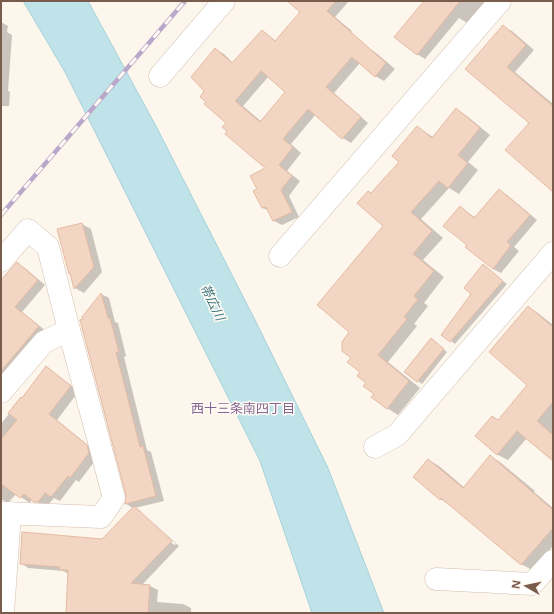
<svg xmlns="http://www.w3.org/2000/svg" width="554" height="614" viewBox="0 0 554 614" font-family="'Noto Sans','Noto Sans JP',sans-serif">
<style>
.water{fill:#bfe3e8;stroke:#a5d3da}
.shadow{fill:#0003;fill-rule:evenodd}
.building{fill:#f3d5c3;stroke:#e6bba3;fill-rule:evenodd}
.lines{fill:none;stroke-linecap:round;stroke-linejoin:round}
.minor-casing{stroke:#d1beb0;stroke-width:23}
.minor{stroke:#fff;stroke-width:22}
.rail-casing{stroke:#b9a8c9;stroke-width:4.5}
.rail{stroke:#fffaf3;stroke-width:3;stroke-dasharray:9;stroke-linecap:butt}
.labels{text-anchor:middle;stroke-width:3;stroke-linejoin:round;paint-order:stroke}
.water-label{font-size:13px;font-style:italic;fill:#437c86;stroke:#fffaf3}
.neighbourhood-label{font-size:13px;fill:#846695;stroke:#fffaf3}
</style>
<rect width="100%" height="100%" fill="#fdf6ec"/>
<!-- water -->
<path class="water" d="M23,1h65l69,127 98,192 73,148 56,145h-72l-52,-152 -195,-389z"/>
<!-- shadow -->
<g class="shadow">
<path d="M293,1h56l-14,16 17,14 -13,16 16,13 11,-13 9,5 20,17 -11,12 -9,-5 -15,-13 -26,30 34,30 -17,20 -8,-5 -27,-24 -25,30 10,9 -14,18 13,10 -11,15 10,21 -17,8 -8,-4 -5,-10 -6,-3 -5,-19 8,-21 -38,-37v-9l-21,-20 -1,-11 9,-42 9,5 9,9 29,-32 14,10 26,-29zM269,76l17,16 -24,30 -19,-16z"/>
<path d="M425,1h63l-19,23 -10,-6 -34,41 -8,-5z"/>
<path d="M1,22l7,4 -1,6 5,3 -4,56 2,1 -1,14h-8z"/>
<path d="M503,27l9,4 22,19 -19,22 38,32v88l-23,-69 -64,-54z"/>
<path d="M456,109l11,7 23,19 -22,27 10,8 -19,24 -10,-6 -28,31 22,19 -20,22 21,17 -20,26 4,3 -14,18 3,2 -29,36 32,26 -22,27 -11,-7 -12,-14 -23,-36 -1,-26 34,-106 -13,-32 28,-32 17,-35 16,10z"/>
<path d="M499,191l8,4 30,25 -23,27 5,4 -18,22 -8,-4 -25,-24 -8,-38 16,11z"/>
<path d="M82,224l9,5 11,43 -18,21 -9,-5 -3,-13 -3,-2z"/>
<path d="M17,263l8,5 20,17 -23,27 24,19 -45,46v-96z"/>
<path d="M484,266l23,18 -52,60 -13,-10 30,-40z"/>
<path d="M101,294l8,4 6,24 3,1 8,33 -2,1 23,93 4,2 13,49 -29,7 6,3 -1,2 34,32 2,-1 -35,-33 38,35 -37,39 8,1 8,4 -1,12 26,2 8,4v5h-125l3,-39 -6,-3 -35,-3 -7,-5 82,-23 30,-32 -7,-4 1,-9 -43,-175z"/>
<path d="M528,307l10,6 15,12v135l-26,-22 -19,22 -10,-5 -22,-19 17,-19 6,4 30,-36z"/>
<path d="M435,342l12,10 -25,32 -16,-12z"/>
<path d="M54,373l25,18 -22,29 38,31 2,7 -18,24 -3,-2 -16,21 -6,-3 -7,8h-3l-12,-7 -2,4 -14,-9 -8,9 -7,-4v-75l20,-26 2,1z"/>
<path d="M490,456l10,6 35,29 -1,1 19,16v38l-21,24 -11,-6 -70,-59 -11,-6 -11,-39 10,6 26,22z"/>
</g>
<!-- building -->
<g class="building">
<path d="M287,1h49l-9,10 59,52 -11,14 -23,-20 -26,30 35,30 -19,22 -34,-30 -25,30 10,8 -14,18 13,11 -11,14 11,22 -19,9 -7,-14 -4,1 -9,-17 4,-2 -7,-13 15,-8 -40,-34 2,-3 -5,-4 4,-4 -22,-19 2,-2 -6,-5 4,-6 -13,-14 24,-29 17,15 30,-33 13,11 25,-29zM261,71l24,21 -25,30 -25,-21z"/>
<path d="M424,1h36l-43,54 -23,-18z"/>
<path d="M503,25l23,20 -19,22 46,39v86l-48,-42 24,-27 -64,-54z"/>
<path d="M456,108l24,20 -22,27 10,8 -20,25 -9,-7 -28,31 21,19 -19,23 21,17 -20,25 4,3 -14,18 3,2 -29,36 31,26 -22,28 -16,-12 3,-3 -11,-8 3,-3 -9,-7 3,-4 -13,-10 4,-4 -9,-7v-9l7,-10 -32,-27 66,-79 -26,-23 11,-12 3,2 28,-31 -7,-6 25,-30 15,12z"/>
<path d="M499,189l31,26 -23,27 4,3 -18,24 -28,-22 2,-2 -24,-19 17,-20 14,12z"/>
<path d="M82,223l12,44 -20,22 -4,-16 -1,1 -12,-45z"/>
<path d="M17,262l21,18 -23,27 24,19 -38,45v-91z"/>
<path d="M483,264l20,17 -53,61 -9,-7 30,-41 -7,-6z"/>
<path d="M101,293l7,25h2l9,34h-3l24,95 3,-1 13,50 -31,8 1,-9 -46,-175 3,-1 -1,-2z"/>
<path d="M528,306l25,21v75l-16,19 16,14v26l-36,-30 -20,24 -22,-19 17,-20 6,4 29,-35 -38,-33z"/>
<path d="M431,338l13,11 -27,33 -13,-10z"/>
<path d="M46,366l25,20 -22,28 38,31 2,8 -19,25 -2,-2 -17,21 -6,-4 -7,9h-4l-10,-8 -4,4 -19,-14v-45l16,-19 -9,-7 13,-16 1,1z"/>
<path d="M490,455l63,55v18l-32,37 -80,-67 -1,2 -27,-23 15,-18 35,29z"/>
<path d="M134,506l38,35 -41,42 19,2 -2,28h-82l2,-43h-9l1,-3 -40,-3 2,-32 80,7z"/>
</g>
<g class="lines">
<!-- minor casing -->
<g class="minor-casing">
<g id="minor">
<path d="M160,76l64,-75"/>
<path d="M280,256l220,-255"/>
<path d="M1,261l27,-31 20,17 21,83 45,168 -13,19 -100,-4"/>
<path d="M1,392l43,-50 25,-12"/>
<path d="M375,447l22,-12 156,-182"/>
<path d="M436,579l96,5 21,-23"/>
<path d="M3,613l7,-100"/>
</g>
</g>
<!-- minor -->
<use href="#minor" class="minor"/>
<!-- rail casing -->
<g class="rail-casing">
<path id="rail" d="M1,215l184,-214"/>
</g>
<!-- rail -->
<use href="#rail" class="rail"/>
</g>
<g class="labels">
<!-- water labels -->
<g class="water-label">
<text transform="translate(213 302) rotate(64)" y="5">帯広川</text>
</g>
<!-- neighbourhood labels -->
<g class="neighbourhood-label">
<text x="243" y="413">西十三条南四丁目</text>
</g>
</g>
<!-- border -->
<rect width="554" height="614" fill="none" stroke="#7a5c4d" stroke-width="4"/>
<!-- north arrow -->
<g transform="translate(526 586) rotate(279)" stroke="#fffaf3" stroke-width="3" paint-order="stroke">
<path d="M0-3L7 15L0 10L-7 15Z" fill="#7a5c4d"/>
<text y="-6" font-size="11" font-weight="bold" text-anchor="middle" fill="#7a5c4d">N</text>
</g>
</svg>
